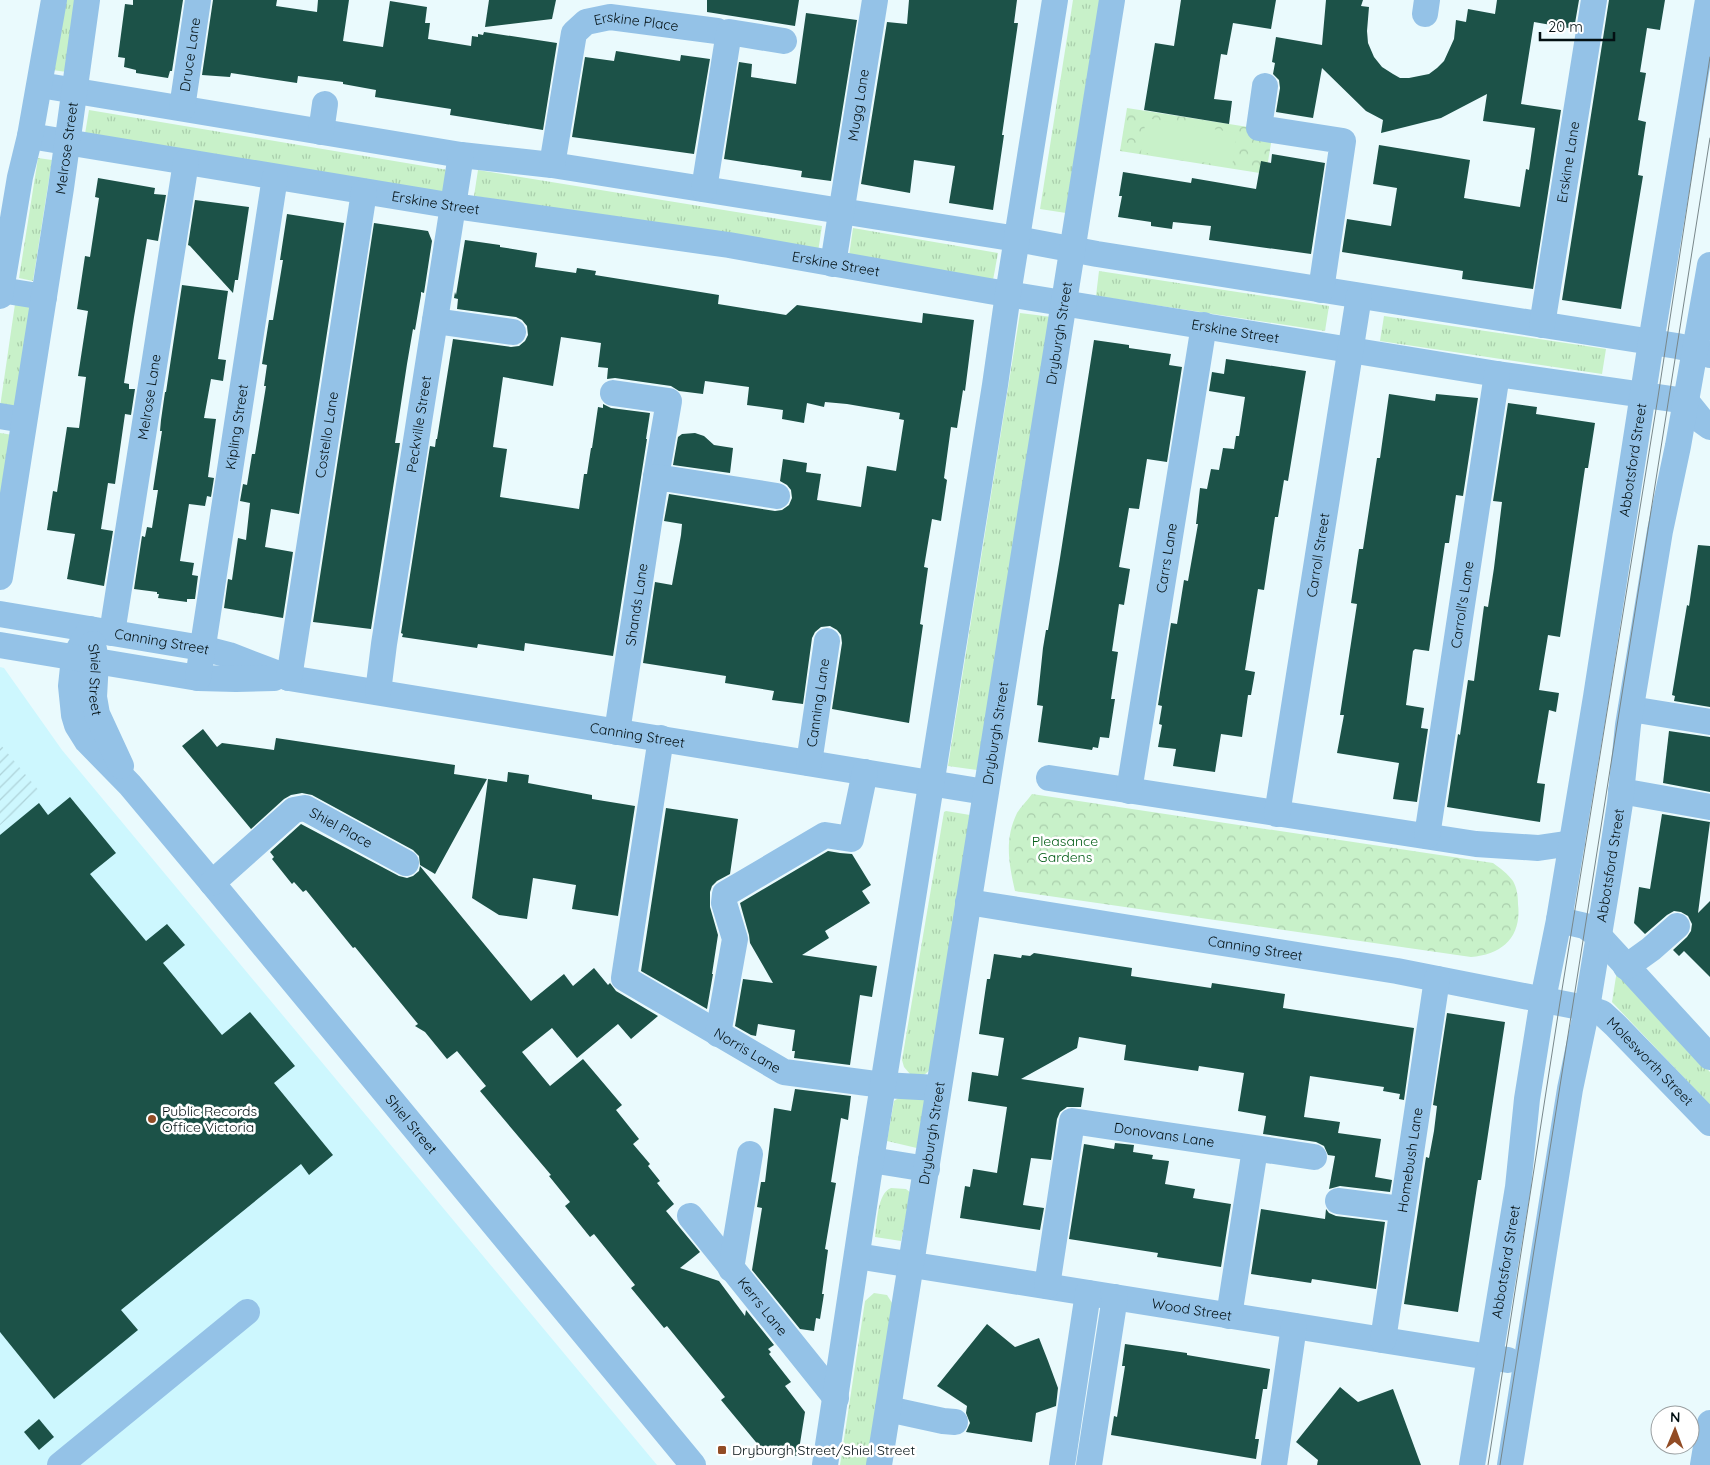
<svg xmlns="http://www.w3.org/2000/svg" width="1710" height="1465" viewBox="0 0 1710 1465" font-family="Quicksand,sans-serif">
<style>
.built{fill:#cdf7fe}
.industrial{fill:url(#industrial-furrows)}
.grass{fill:url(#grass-tufts)}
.park{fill:url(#park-crowns)}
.pitch{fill:#c8f1c9}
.building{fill:#1c5248}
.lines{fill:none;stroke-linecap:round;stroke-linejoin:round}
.minor{stroke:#94c2e7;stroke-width:26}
.tram{stroke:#78878a;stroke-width:1}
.poi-dot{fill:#924c25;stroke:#fff;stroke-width:2}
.labels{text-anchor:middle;stroke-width:5;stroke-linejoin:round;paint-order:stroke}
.street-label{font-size:14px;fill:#031013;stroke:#fff}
.park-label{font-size:14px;fill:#005c15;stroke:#fff}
.poi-label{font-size:14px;fill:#031013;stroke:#fff;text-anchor:start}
</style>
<defs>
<pattern id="industrial-furrows" width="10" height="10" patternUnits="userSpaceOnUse" patternTransform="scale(1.25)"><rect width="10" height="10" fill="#cdf7fe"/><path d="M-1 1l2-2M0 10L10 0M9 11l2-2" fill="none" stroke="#aed3d9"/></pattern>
<pattern id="grass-tufts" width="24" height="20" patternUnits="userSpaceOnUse" patternTransform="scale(1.25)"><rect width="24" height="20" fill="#c8f1c9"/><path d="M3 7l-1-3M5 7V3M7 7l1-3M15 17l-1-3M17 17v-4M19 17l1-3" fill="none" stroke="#aaceac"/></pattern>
<pattern id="park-crowns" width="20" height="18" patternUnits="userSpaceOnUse" patternTransform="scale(1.25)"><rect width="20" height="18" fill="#c8f1c9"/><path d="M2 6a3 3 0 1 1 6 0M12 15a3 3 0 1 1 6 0" fill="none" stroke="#aaceac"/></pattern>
</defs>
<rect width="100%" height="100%" fill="#eafafd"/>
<!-- built -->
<path class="built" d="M0,667l4,1 58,82 595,715h-657z"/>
<!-- industrial -->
<path class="industrial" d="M0,744l40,48 -40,33z"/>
<!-- grass -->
<g class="grass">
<path d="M63,0h15l-11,72 -15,-2z"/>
<path d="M1073,0h27l-34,213 -26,-4z"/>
<path d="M89,110l359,60 -4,23 -359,-59z"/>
<path d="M38,158l14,2 -19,121 -14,-3z"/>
<path d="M478,170l344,56 -4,26 -344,-56z"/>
<path d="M853,228l145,25 -5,27 -144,-24z"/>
<path d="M1099,271l230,35 -4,25 -229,-35z"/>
<path d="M15,304l18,3 -16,103 -17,-3z"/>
<path d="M1020,313l32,4 -75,453 -29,-4z"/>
<path d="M1384,316l222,33 -4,25 -222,-33z"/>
<path d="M0,433l13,2 -13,81z"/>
<path d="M946,811l24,4 -39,254 -7,6 -14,-1 -6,-7 -2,-7 42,-248z"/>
<path d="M1617,970l93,102v33l-98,-103z"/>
<path d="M907,1092l13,2 8,13 -7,42 -34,-8 7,-40z"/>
<path d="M891,1188l15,1 5,4 -10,48 -26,-4c2,-13 2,-44 16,-49z"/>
<path d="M874,1293l13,2 7,11 -27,159h-27l25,-164z"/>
</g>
<!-- park -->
<g class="park">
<path d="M1127,108l146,23 -7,43 -146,-23z"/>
<path d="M1032,794l461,69c7,5 15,11 20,18 4,7 5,15 5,23 4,33 -16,51 -47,53l-456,-66c-6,-27 -11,-51 2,-78 4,-7 11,-13 15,-19z"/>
</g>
<!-- pitch -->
<path class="pitch" d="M1146,118l91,15 -5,34 -91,-15z"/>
<!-- building -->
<g class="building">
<path d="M133,0h50l-11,71h-2l-2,7 -32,-5v-3l-12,-3 1,-9 -7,-1 7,-53 8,1z"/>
<path d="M213,0h64l-1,6 41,6 1,-12h31l-6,41 40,6 7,-46 37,6 -2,16h5l-2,16 43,7 1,-10 6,1v-3l5,1 1,-3 73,11 -14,87 -93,-15 1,-6 -76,-12 1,-7 -33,-6v-2l-45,-6 -1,7 -66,-10 -1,4 -28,-2z"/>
<path d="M489,0h67l-4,19 -67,8z"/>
<path d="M707,0h92l-4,26 -88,-14z"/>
<path d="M909,0h108l-3,23h4l-16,112h2l-11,75 -44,-7 6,-37 -41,-6 -4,33 -49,-9 26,-162 20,2z"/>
<path d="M1181,0h95l-5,29 -38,-6 -6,32 -6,-1 -7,45 18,2 -3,23 -85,-14 11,-67 19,3z"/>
<path d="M1326,0h37l-2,6 8,1 -2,24 1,12 6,14 8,10 11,7 7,4h9l20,-4 8,-6 7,-7 10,-22 2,-19 10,2 2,-13 27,5 2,-14h82l-5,29 -40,-7 -13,82 40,6 -28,179 -71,-10 1,-8 -121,-19 5,-33 44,7 6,-38 -24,-4 6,-39 91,15 -6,38 56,9 6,-38 3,1 6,-42 -52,-7 4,-27 -46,24 -60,15 2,-13 -17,-9 -44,-43 -9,50 -37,-6 4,-24 -1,-8 -6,-6 2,-11 -3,-1 4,-25 46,8z"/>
<path d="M1609,0h56l-5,30 -13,-2 -7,44 6,1 -8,47 8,2 -8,53 5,1 -22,133 -59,-9z"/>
<path d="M806,13l51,7 -26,161 -30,-4 1,-6 -78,-12 15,-97 13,2 -1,13 45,7z"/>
<path d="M616,51l64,10 1,-6 29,4 -16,95 -122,-17 13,-80 29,4z"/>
<path d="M1272,154l53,9 -14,91 -102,-14 2,-14 -38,-4 -1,7 -21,-3v-4l-33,-5 4,-21h-3l4,-24 68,11 1,-5 64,11 5,-28 10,2z"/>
<path d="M98,178l57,10 -1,6 12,1 -8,46 -11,-2 -13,78 -10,66 5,1v5h6l-4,26 -6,-1 -10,70 -7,-1 -7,46 12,2 -9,55 -37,-7 8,-45 -28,-4 6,-39 4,1 10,-65 12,1 7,-51 -8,-1 10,-65 -11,-2 8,-53 5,1 9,-59 -4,-1z"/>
<path d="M195,200l54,7 -11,73h-3l-2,13 -43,-47 -2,-1z"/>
<path d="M287,214l57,9 -45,291 -28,-5 -6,38 28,5 -10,66 -59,-10 4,-29 4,1 6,-42 8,2 4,-37 -10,-2 3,-17 4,1 5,-31h3l11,-68h-2l3,-21 -5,-1 7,-44h4l10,-60h-3z"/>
<path d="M374,223l54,8 4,10 -8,52 -3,-1v3l-6,35 -2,-1 -6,35 -12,79h5l-29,186 -58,-7z"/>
<path d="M465,240l35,5v2l37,6 -2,14 41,6 1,-5 19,3 -1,4 124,20 -1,9 68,11 11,-10 125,18 1,-10 51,7 -9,71 -2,-1 -6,38 -6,-1 -7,51 3,2 -6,41 -9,-2 -8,48 4,1 -8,56 3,1 -14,98 -77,-14 10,-66 -1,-8 -4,-5 -7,-4 -9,1 -6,5 -3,6 -9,66 -31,-4 2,-9 -49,-8 1,-7 -83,-13 12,-81 17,3 9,-50 1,-11 -18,-3 5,-27 106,17 7,-1 7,-5 3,-7 -1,-8 -4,-5 -7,-4 3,-22 24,4 -1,9 15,2 -4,26 44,7 6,-41 29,5 8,-51 -5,-1 1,-6 -53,-9 -22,-2 -1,5 -17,-4 -3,20 -22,-4 1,-9 -36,-5 2,-18 -44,-6 -2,13 -24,-3 -8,-5 -56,-8 -8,1 1,-11 -10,-1 3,-24 -40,-6 -8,49 -50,-9 -10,70 14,2 -7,48 79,12 5,-35h3l4,-26h1l6,-41 5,1v-4l8,4 39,5 -4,26h1l-34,217 -88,-13 -1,8 -46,-7 -1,4 -75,-11 1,-3 -2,-1 29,-187 5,1 1,-8h1l16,-100 58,8 8,-1 6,-5 3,-6 -1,-9 -5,-6 -6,-3 -59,-8 1,-10 -4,-1 1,-6 1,3z"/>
<path d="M182,285l46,6 -10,68 8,1 -3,21 -12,-2 -7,39 12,1 -8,58 6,1 -3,19 -4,-1 -2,10 -16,-2 -9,57 14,2 -2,12 6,1 -3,23h-8v3l-29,-4 1,-4h-2v-2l-23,-3 8,-53 3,1 2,-10 5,1 6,-38h-5l9,-59h-2l1,-11 4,-28h1z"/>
<path d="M1094,340l35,5v3l42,6 -2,11 13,2 -15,95 -20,-3 -8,50 -10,-1 -10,59 11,2 -6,36 -5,-1 -7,47 6,1 -7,47h4l-6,39 -9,-1 -2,11 -5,-1 -1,3 -54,-8 5,-36 -6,-1 6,-57 3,-18h2l12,-72z"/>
<path d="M1226,359l80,12 -18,110 -4,-1 -6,37h-3l-11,73 -6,-1 -13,81 10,2 -4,23h-3l-6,42 -21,-3 -6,38 -42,-6 3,-17 -18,-2 4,-22 -3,-1 3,-18 -4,-1 13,-82 6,1 7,-44 4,1 10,-57h-2l4,-36 7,1 4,-20 8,1 4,-22 11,1 2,-13h3l6,-39 -36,-6 3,-19 12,2z"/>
<path d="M1389,394l46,7 1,-7 42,4 -15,98 -7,-1 -7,48h-4l-16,108 -14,-2 -2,2 -7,54 18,3 -3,20 7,1 -11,73 -24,-3 6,-36 -62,-10 7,-38h-4l17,-111 -6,-1 8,-54h4l14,-91h3z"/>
<path d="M1508,403l29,4 -1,7 59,9 -7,45h-3l-25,169 -12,-2 -9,55 20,3 -3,19 -7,-2 -12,73 8,1 -5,38 -93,-15 11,-73 2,1 8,-55 6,1 10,-75 4,1 6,-39 8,-66 -9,-1z"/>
<path d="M695,433l9,3 10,9 19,3 -3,25 -57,-8 5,-28 4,-3z"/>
<path d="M1698,545l12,1v161l-36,-6 1,-5 -3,-1 15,-90 2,1z"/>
<path d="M203,729l14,18 5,-4 52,7 2,-12 179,27 -1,9 33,5 -52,95 -15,-9 -1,-9 -6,-6 -101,-55 -10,-2 -11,2 -7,4 -33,30 -69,-83z"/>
<path d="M1669,731l41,6v55l-47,-9z"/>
<path d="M508,772l21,3 -1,8 64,12v4l43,7 -17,110 -46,-7 4,-24 -43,-7 -6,41 -28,-4 -27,-17 16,-119 19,3z"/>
<path d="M70,797l46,56 -26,21 56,67 21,-17 18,21 -22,18 59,72 28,-23 45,54 -21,17 59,72 -24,20 -8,-11 -180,146 17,20 -84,69 -54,-67v-497l39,-32 9,12z"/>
<path d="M666,808l72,11 -8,55 -13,7 -5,5 -2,6v15l8,28 -6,39h1l-6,35 -66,-38z"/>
<path d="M1662,814l48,8 -12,91 12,-12v76l-26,-26 -5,5 -6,-6 14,-13 4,-6 1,-7 -4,-8 -7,-4 -7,-1 -7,4 -22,19 -11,-11 5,-36 11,2z"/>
<path d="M301,824l98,52 8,2 6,-2 6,-5 1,-5 111,135 33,-27 9,12 21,-18 14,17 2,-2 6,8 42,25 -27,23 -13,-15 -41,34 -25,-30 -30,24 28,34 33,-27 39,46 -6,5 23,29 -6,5 17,20 -2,2 12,15 -3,2 17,21 -8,7 34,41 -20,16 39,13 26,35 1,-6 28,35 -6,4 3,3 -2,2 22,28 -6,4 20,26 -7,44 -9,-1v2l-29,-5v-5l-39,-47 4,-3 -58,-71 -3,2 -33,-40 4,-3 -41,-51 -4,3 -25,-31 5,-4 -21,-26 2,-1 -71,-84 6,-5 -29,-35 -10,8 -22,-27 -10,-6 3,-2 -63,-77 -2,1 -47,-58 -3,2 -9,-10 -2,2 -20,-25 2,-2 -4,-5z"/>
<path d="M828,851l12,2 12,1 19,31 -9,6 8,12 -45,28 4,7 -27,17 75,11 -5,31 -12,-2 -10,70 -56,-7 1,-7h-3l3,-21 -37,-6 -2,12 -5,-1 -16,-9 8,-47 30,4 -23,-40 -1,-8 -9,-32z"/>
<path d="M1034,953l98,15 -1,8 80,12 1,-5 73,11 -2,14 131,20 -10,72 -5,-1 1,-5 -17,-3 1,-4 -74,-11 -6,41 36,5 -2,11 43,6 -6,38 17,3 -2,12 -50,-6 -11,3 6,-33 -7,-1 -4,-9 -8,-4 -53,-8 3,-18 -28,-5 6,-38 -45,-7 -1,5 -74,-11 2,-15 -47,-8 -2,11 -56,31 63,9 -3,19h-14l-7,5 -3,7 -6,41 -20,-2 -8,47 21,3 -4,22 -80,-12 5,-32 5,1 3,-18 24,4 10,-66 -39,-6 4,-29 26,4 6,-38 -25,-4 8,-55h3l4,-25 27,4 1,-3 8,1z"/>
<path d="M1447,1013l58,9 -24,158h-3l-20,132 -54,-8 22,-147 3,1 5,-27 3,-25 -4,-1z"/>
<path d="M795,1089l56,7 -3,24 -7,-2 -10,64 5,1 -11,66 3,1 -6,44h2l-4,25 -4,-1 -2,13 -14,-2 -48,-59 10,-62 -5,-1 4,-25h4l9,-74 17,3z"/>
<path d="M1115,1143l19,2 -1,7 20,3 -1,4 17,2 -4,23 30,5 -2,9 38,6 -10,63 -64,-10 1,-4 -89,-14 15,-95 30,5z"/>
<path d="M1261,1209l64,10 1,-10 3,4 7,3 49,6 -9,67 -64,-10 -1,4 -60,-9z"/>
<path d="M987,1324l28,23 24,-9 9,23 10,27 -2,18 -20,7 -4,29 -66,-10 4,-9 -4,-10 1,-7 -30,-20z"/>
<path d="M1125,1344l62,9v2l83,14 -3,20h-4l-8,50h4l-3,20 -145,-24 3,-19 3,1 8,-51h-3z"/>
<path d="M1340,1387l18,15 35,-13 28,76h-104l1,-5 -22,-18z"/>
<path d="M39,1419l15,18 -15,13 -15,-18z"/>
</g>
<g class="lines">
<!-- minor -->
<g class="minor">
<path d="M1425,14l2,-14"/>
<path d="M40,85l421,70 91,10 289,46 176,28 80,15 580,92 24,5 9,4"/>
<path d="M1265,86l-6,42 84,13 -22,149"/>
<path id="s1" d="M182,108l16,-108"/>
<path d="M321,132l4,-28"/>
<path id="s2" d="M30,136l424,70 275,39 260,46 508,83 189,27"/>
<path id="s3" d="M552,165l22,-132 12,-11 24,-5 107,14"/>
<path d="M704,189l25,-157 55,9"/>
<path id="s4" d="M833,264l42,-264"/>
<path d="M1,290l43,7"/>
<path d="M0,296l20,-119 10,-41 24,-136"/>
<path d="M435,321l78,11"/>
<path id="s5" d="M1542,325l52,-325"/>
<path d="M613,393l56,8 -13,76"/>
<path d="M1686,401l17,21 7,5"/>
<path d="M0,416l24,4"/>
<path id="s6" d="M0,577l61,-389 26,-188"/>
<path id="s7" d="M0,614l202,34 27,7 60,23 696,114"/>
<path id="s8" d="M90,629l-16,29 -3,28 3,29 3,10 10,16 43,44 82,98 481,582"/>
<path id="s9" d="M112,633l74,-471"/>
<path id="s10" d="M93,644l3,17 -2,36 3,17 24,52"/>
<path d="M0,645l198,33 38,1 38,-1"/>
<path id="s11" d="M198,678l77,-501"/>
<path id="s12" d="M289,678l75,-486"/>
<path id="s13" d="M378,692l6,-48 77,-489"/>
<path d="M1631,709l79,13"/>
<path id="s14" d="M617,732l39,-255 121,19"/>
<path id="s15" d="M661,738l-37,240 160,94 99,13 55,3"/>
<path id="s16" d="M809,763l18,-122"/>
<path d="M1049,778l427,66 62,4 34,-5"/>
<path id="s17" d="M1129,791l75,-466"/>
<path d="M1621,791l89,16"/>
<path id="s18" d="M1277,814l82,-518"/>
<path id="s19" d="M1427,836l70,-462"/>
<path id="s20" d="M212,883l82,-73 11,-2 101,55"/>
<path id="s21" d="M968,902l429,69 193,38 12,4 13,12 95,98"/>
<path d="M1559,920l26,6 13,9 112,122"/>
<path d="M1626,967l25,-18 26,-23"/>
<path d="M718,1034l17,-95 -11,-36 1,-9 100,-59 26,4 14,-67"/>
<path d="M871,1160l56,9"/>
<path d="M1338,1201l63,8"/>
<path id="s22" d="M690,1216l146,182"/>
<path id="s23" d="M857,1256l651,104"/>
<path d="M731,1269l19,-115"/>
<path id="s24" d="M1047,1286l25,-165 242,36"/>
<path d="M1229,1316l26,-167"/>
<path id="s25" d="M1383,1340l54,-361"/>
<path d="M888,1409l55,12 12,1"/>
<path d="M60,1465l187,-153"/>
<path d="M825,1465l46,-305 124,-775 13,-91 47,-294"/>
<path id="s26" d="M879,1465l233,-1465"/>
<path d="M1062,1465l26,-172"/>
<path d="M1089,1465l26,-168"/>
<path d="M1274,1465l20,-139"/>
<path id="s27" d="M1472,1465l46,-278 9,-88 16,-100 16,-79 37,-223 55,-355 57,-342"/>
<path id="s28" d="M1510,1465l60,-376 17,-81 23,-140 10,-65 8,-78 32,-194 18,-85 32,-181"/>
<path d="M1703,1465l7,-42"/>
</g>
<!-- tram -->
<g class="tram">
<path d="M1488,1465l72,-463 98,-605 52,-340"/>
<path d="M1500,1465l210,-1327"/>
</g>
</g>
<!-- markers -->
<g class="poi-dot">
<circle cx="152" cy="1119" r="5"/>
<rect x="717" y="1445" width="10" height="10" rx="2.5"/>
</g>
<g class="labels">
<!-- street labels -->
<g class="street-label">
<text dy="5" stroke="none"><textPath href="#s3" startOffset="201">Erskine Place</textPath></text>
<text dy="5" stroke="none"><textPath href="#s1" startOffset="54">Druce Lane</textPath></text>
<text dy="5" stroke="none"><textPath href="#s4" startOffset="161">Mugg Lane</textPath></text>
<text dy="5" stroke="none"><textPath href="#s6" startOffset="434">Melrose Street</textPath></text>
<text dy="5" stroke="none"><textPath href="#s5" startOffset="165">Erskine Lane</textPath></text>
<text dy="5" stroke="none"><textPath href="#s2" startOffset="411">Erskine Street</textPath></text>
<text dy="5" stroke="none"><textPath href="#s2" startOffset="816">Erskine Street</textPath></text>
<text dy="5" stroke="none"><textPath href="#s2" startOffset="1221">Erskine Street</textPath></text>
<text dy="5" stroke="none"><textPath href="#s26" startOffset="1146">Dryburgh Street</textPath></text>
<text dy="5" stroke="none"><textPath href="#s9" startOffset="239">Melrose Lane</textPath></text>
<text dy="5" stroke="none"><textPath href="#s13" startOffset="271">Peckville Street</textPath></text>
<text dy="5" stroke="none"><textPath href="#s11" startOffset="254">Kipling Street</textPath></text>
<text dy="5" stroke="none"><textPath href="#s12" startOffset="246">Costello Lane</textPath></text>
<text dy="5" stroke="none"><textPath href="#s27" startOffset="1018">Abbotsford Street</textPath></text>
<text dy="5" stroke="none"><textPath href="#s18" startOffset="262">Carroll Street</textPath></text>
<text dy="5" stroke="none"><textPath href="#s17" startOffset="236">Carrs Lane</textPath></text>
<text dy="5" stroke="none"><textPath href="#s14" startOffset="129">Shands Lane</textPath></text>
<text dy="5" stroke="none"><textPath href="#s19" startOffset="234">Carroll's Lane</textPath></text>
<text dy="5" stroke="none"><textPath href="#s7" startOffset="164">Canning Street</textPath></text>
<text dy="5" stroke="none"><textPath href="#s10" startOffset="36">Shiel Street</textPath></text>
<text dy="5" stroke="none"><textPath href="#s16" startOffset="61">Canning Lane</textPath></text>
<text dy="5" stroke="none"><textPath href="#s26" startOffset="741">Dryburgh Street</textPath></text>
<text dy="5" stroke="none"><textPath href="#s7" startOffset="650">Canning Street</textPath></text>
<text dy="5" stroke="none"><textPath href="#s20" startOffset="162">Shiel Place</textPath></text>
<text dy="5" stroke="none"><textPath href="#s28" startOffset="608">Abbotsford Street</textPath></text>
<text dy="5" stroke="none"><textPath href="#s21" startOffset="291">Canning Street</textPath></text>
<text dy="5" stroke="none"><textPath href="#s15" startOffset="386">Norris Lane</textPath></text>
<text dy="5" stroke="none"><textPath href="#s21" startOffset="712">Molesworth Street</textPath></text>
<text dy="5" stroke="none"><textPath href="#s8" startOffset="622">Shiel Street</textPath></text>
<text dy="5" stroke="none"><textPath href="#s26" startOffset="336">Dryburgh Street</textPath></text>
<text dy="5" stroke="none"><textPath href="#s24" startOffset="260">Donovans Lane</textPath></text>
<text dy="5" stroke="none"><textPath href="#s25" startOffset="182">Homebush Lane</textPath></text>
<text dy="5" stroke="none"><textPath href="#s27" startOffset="206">Abbotsford Street</textPath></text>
<text dy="5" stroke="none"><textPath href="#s22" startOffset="116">Kerrs Lane</textPath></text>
<text dy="5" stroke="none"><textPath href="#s23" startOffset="339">Wood Street</textPath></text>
</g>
<!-- park labels -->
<g class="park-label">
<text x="1065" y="846">Pleasance<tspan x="1065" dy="16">Gardens</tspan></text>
</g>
<!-- poi labels -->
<g class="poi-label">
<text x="162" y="1116">Public Records<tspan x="162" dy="16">Office Victoria</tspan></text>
<text x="732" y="1455">Dryburgh Street/Shiel Street</text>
</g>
</g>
<!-- north arrow -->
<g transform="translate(1675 1430) rotate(1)"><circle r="24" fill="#ffffff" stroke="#9a9fa1"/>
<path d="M0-4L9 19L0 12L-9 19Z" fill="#924c25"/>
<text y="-8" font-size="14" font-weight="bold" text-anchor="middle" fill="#031013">N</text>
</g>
<!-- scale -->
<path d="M1540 32v8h74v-8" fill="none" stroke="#031013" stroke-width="2.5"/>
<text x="1548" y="32" font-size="15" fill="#031013" stroke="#ffffff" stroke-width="4" paint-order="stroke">20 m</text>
</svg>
